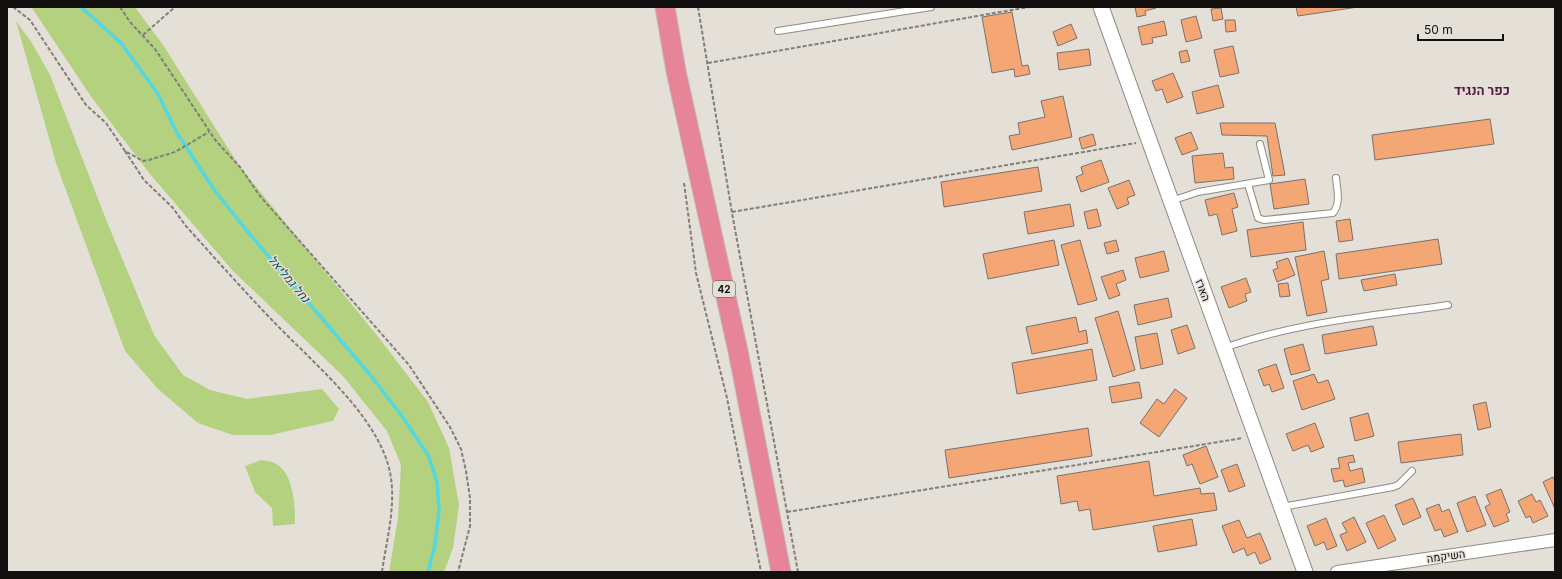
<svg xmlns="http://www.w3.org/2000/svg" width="1562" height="579" viewBox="0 0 1562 579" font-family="Inter,Heebo,sans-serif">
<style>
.green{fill:#b3d17f}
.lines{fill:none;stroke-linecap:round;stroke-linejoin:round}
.stream{stroke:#54d7e0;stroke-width:3.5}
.building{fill:#f5a675;stroke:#79716d}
.service-casing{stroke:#908b84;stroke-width:8}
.minor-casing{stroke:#908b84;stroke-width:14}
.tertiary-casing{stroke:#908b84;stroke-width:17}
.trunk-casing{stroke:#bdbcbc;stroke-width:21}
.path{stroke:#827e79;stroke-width:2;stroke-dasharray:4 2;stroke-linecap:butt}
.service{stroke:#fff;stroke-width:6}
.minor{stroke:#fff;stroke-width:12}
.tertiary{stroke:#fff;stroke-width:15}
.trunk{stroke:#e88498;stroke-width:19}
.labels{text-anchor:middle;stroke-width:3;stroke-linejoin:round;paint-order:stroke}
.shield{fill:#e4dfd7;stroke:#514e4a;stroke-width:1}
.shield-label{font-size:10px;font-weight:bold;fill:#12100e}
.street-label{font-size:11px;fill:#12100e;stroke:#e4dfd7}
.water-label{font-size:12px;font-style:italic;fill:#144d51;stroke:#e4dfd7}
.quarter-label{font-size:13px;font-weight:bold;fill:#511b46;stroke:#e4dfd7}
</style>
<rect width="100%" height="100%" fill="#e4dfd7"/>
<!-- green -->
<g class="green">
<path d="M29,7h106l28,38 77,122 139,171 49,64 21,46 10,57 -6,43 -9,24h-55l9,-54 3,-53 -14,-34 -44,-55 -110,-105 -83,-97 -58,-76 -60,-90z"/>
<path d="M16,21l16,22 18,32 57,147 47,113 29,40 27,15 37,9 75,-10 17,20 -6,12 -63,14h-37l-35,-12 -40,-34 -33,-38 -69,-188z"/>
<path d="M261,460c5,1 11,1 15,4 18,10 19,42 19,60l-22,2 -1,-18 -17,-16 -10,-26z"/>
</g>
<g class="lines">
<!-- stream -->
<path class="stream" d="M81,7l40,36 37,51 19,39 38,58 33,41 124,145 32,42 25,38 8,25 2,29 -4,34 -7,27"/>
</g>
<!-- building -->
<g class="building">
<path d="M1135,7h21v1l-11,3 1,4 -9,2z"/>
<path d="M1296,7h62l-60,9z"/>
<path d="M1221,8l2,11 -10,2 -2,-12z"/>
<path d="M1012,12l10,54 6,-1 2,9 -15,3 -1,-8 -22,4 -10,-56z"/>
<path d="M1196,16l6,22 -16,4 -5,-22z"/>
<path d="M1225,20h10l1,11 -10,1z"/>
<path d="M1164,21l3,14 -15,3 1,5 -11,2 -4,-18z"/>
<path d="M1071,24l6,14 -19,8 -5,-14z"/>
<path d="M1233,46l6,27 -19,4 -6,-27z"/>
<path d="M1089,49l2,16 -32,5 -2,-17z"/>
<path d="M1187,50l3,11 -9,2 -2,-11z"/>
<path d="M1173,73l10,24 -16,6 -5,-14 -6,2 -4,-10z"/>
<path d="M1218,85l6,22 -27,7 -5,-22z"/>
<path d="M1063,96l9,41 -60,13 -3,-14 11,-2 -2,-11 27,-6 -4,-16z"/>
<path d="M1490,119l4,25 -119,16 -3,-25z"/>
<path d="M1220,123h55l10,52 -12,1 -6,-40 -45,-1z"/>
<path d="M1191,132l7,17 -16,6 -7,-17z"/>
<path d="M1093,134l3,11 -14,4 -3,-11z"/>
<path d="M1223,153l2,15 8,-1 1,12 -39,4 -3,-27z"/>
<path d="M1101,160l8,22 -28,10 -5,-15 7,-3 -2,-7z"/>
<path d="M1038,167l4,24 -98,16 -3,-25z"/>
<path d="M1305,179l4,25 -35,5 -4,-25z"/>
<path d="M1129,180l6,15 -8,3 2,6 -12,5 -9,-21z"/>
<path d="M1234,193l4,14 -6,2 5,22 -15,4 -5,-21 -8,2 -4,-16z"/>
<path d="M1070,204l4,22 -46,8 -4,-22z"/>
<path d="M1097,209l4,17 -13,3 -4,-17z"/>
<path d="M1350,219l3,21 -14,2 -3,-21z"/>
<path d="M1303,222l3,28 -55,7 -4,-27z"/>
<path d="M1438,239l4,25 -103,15 -3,-25z"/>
<path d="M1054,240l5,25 -71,14 -5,-25z"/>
<path d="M1080,240l17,60 -19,5 -17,-60z"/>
<path d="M1116,240l3,11 -12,3 -3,-11z"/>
<path d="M1164,251l5,20 -29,7 -5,-20z"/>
<path d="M1324,251l5,28 -8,2 6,31 -20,4 -12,-59z"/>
<path d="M1288,258l7,17 -18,7 -4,-12 5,-2 -2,-6z"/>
<path d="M1123,270l3,10 -10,4 4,11 -11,4 -8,-22z"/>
<path d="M1395,274l2,11 -33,6 -3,-11z"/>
<path d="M1246,278l5,14 -6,2 2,7 -18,7 -8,-21z"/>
<path d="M1288,283l2,13 -10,1 -2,-13z"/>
<path d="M1168,298l4,19 -34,8 -4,-20z"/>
<path d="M1118,311l17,59 -22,7 -18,-59z"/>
<path d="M1076,317l3,15 7,-2 2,13 -56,11 -6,-27z"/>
<path d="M1187,325l8,23 -17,6 -7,-24z"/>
<path d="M1373,326l4,19 -52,9 -3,-19z"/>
<path d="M1157,333l6,31 -22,5 -6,-32z"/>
<path d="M1303,344l7,26 -19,5 -7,-26z"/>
<path d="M1092,349l5,31 -80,14 -5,-31z"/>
<path d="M1276,364l8,24 -12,4 -3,-8 -5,2 -6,-16z"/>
<path d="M1314,374l4,9 10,-3 7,19 -33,11 -9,-29z"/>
<path d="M1139,382l3,16 -30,5 -3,-16z"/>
<path d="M1175,389l12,9 -28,39 -19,-14 17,-24 7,5z"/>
<path d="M1486,402l5,25 -13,3 -5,-25z"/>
<path d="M1368,413l6,23 -19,5 -5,-23z"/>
<path d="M1315,423l9,24 -13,5 -3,-7 -15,6 -7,-17z"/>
<path d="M1088,428l4,28 -143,22 -4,-28z"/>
<path d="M1461,434l2,21 -62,8 -3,-21z"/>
<path d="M1206,446l12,31 -18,7 -8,-20 -5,2 -4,-11z"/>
<path d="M1353,455l2,7 -7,1 2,8 12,-3 3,14 -20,5 -2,-7 -9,2 -3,-13 9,-1 -2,-10z"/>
<path d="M1149,461l5,35 46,-8 1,6 13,-1 3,17 -124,20 -3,-21 -11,2 -2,-10 -16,3 -4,-28z"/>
<path d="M1237,464l8,22 -16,6 -8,-22z"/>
<path d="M1553,477l2,4v28l-12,-27z"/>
<path d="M1501,489l9,23 -4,2 3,7 -15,6 -9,-20 5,-3 -4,-9z"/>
<path d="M1532,494l4,8 4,-2 8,16 -15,7 -3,-7 -4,2 -8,-17z"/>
<path d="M1475,496l11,29 -19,7 -10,-29z"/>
<path d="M1413,498l8,19 -18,8 -8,-20z"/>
<path d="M1439,504l3,8 7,-3 9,23 -14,5 -3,-8 -6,2 -9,-22z"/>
<path d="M1384,515l12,25 -18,9 -12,-26z"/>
<path d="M1354,517l12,25 -19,9 -7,-16 7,-3 -5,-9z"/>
<path d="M1326,518l11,28 -10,4 -3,-8 -9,4 -8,-20z"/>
<path d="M1192,519l5,26 -39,7 -5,-26z"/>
<path d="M1239,520l8,18 13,-5 11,26 -11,5 -5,-12 -8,4 -3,-8 -11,5 -11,-27z"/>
</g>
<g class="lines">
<!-- service casing -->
<g class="service-casing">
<g id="service">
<path d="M778,31l153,-24"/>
<path d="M1248,184l10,34 6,2 69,-7c8,-10 4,-23 3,-35"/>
<path d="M1171,201l27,-9 71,-12 -9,-36"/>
<path d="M1224,348c72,-26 149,-32 224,-43"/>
<path d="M1282,507l111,-20 5,-2 14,-14"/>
</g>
</g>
<!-- minor casing -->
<g class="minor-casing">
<path id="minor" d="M1337,572l218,-32"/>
</g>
<!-- tertiary casing -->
<g class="tertiary-casing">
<path id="tertiary" d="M1101,7l204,565"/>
</g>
<!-- trunk casing -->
<g class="trunk-casing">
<path id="trunk" d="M665,7l11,64 62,280 43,221"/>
</g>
<!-- path -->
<g class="path">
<path d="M13,7l17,13 56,85 20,18 19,28 18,10 6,-1 26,-8 34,-20"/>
<path d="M120,7l10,15 25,27 61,92 24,26 20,29 149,169 41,62 11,22 5,22 4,27v28l-12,46"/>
<path d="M698,7l34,206 66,359"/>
<path d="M143,35l32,-28"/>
<path d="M708,63l321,-56"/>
<path d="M125,151l19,29 29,28 12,17c29,32 58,65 88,96 38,40 96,87 114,140 12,36 0,75 -5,111"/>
<path d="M684,183l12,90 31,125 34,174"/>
<path d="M732,212l404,-69"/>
<path d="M787,512l456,-74"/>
</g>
<!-- service -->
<use href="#service" class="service"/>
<!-- minor -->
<use href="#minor" class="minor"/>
<!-- tertiary -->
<use href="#tertiary" class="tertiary"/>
<!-- trunk -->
<use href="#trunk" class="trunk"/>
</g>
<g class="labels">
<!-- shield labels -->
<rect class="shield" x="713" y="281" width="22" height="16" rx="3"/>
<g class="shield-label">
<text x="724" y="293">42</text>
</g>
<!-- street labels -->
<g class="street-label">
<text transform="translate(1203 290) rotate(70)" y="4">הארז</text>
<text transform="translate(1446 556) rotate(-8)" y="4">השיקמה</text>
</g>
<!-- water labels -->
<g class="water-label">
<text transform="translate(289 279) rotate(50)" y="4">נחל גמליאל</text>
</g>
<!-- quarter labels -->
<g class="quarter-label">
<text x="1482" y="95">כפר הנגיד</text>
</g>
</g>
<!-- border -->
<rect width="1562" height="579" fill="none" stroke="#12100e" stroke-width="16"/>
<!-- scale -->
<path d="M1418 34v6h85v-6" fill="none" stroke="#12100e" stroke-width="2"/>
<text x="1424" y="34" font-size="12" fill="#12100e" stroke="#e4dfd7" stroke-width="3" paint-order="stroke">50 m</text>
</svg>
